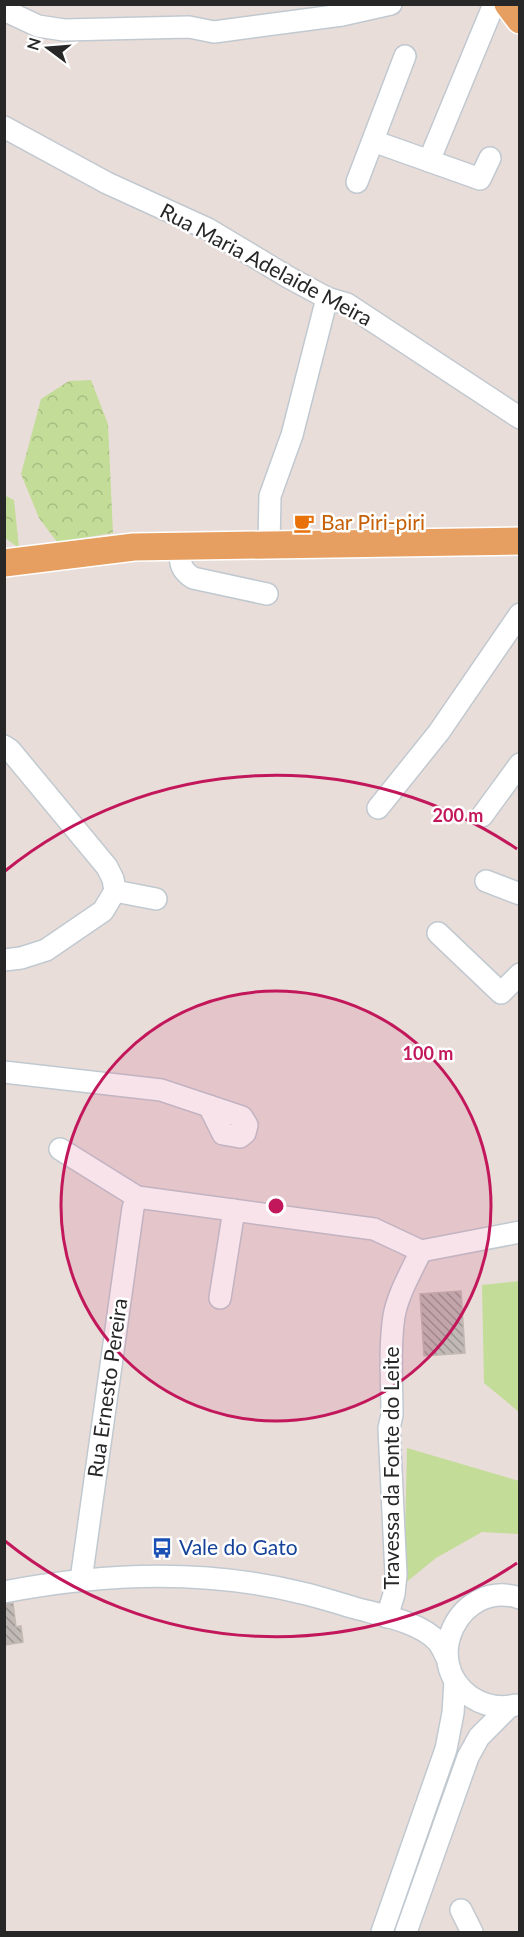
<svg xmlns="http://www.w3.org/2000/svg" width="524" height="1937" viewBox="0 0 524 1937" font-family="Lato,sans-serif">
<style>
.grass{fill:#c3dc98}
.forest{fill:url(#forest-crowns)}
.building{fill:url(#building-back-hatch);stroke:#c3b9b3;stroke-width:1.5}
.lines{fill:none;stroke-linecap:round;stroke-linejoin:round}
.minor-casing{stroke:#c1c9d0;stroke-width:24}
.major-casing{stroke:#fff;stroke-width:30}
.minor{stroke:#fff;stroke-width:21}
.major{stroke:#e69f61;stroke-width:27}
.ring{fill:none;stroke:#c2185b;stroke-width:3}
.labels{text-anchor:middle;stroke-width:5;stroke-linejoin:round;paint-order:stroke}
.street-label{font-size:21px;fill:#272727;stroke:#fff}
.food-label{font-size:21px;fill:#c56008;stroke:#fff;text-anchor:start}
.transit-label{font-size:21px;fill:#164399;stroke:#fff;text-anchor:start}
.centre{fill:#c2185b;stroke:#fff;stroke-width:3}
.ring-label{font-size:18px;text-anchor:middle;font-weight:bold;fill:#c2185b;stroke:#fff;stroke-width:5;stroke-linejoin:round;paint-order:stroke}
</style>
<defs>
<pattern id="forest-crowns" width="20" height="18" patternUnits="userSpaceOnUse" patternTransform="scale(1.5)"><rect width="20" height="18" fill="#c3dc98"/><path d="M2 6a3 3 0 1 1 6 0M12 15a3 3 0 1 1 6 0" fill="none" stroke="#a8bd83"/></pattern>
<pattern id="building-back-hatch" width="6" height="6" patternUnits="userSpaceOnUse" patternTransform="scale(1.5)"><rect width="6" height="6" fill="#c1b9b5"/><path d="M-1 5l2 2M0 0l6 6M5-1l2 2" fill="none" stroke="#9d9693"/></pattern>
</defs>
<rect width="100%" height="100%" fill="#e9ddd9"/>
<!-- grass -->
<g class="grass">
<path d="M519,1281h1l-1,131 -35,-29 -2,-98z"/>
<path d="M407,1448l112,33v53l-37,-2 -46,26 -32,26z"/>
</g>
<!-- forest -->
<g class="forest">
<path d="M91,380l17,44 5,109 -56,9 -18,-24 -18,-44 20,-75 28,-18z"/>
<path d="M4,495l10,5 5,48 -14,-10z"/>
</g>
<!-- building -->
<g class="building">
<path d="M461,1291l4,62 -41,3 -4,-62z"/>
<path d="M13,1603l3,24 5,-1 2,16 -19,3v-41z"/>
</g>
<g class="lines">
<!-- minor casing -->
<g class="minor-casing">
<g id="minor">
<path d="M4,10l34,16 26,4 125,-3 25,5 128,-17 49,-11"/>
<path d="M4,127l103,56 101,46 80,48 39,21 20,6 173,114"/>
<path d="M373,141l107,38 10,-21"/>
<path d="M429,161l65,-157"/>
<path d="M357,182l48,-126"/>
<path d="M269,545l1,-49 22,-61 35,-137"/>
<path d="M180,546c0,15 -1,23 13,32l74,16"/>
<path d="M4,746l6,4 97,117 6,12 2,12"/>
<path d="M378,808l61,-76 81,-118"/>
<path d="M482,816l38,-52"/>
<path d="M486,881l34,13"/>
<path d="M115,891l41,8"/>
<path d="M438,933l63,60 19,-19"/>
<path d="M4,960l17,-2 25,-8 57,-39 12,-20"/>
<path d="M4,1072l157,18 48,16"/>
<path d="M209,1106l33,11 5,8 -2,8 -5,4 -17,-3z"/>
<path d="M60,1149l77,48 237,32 47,22"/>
<path d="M421,1251l99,-19"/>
<path d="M220,1298l14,-88"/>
<path d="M81,1580l52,-372 4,-11"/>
<path d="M4,1592c98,-19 201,-23 298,1 18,4 35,10 53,15 25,7 66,14 83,34 4,5 6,11 9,16"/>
<path d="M387,1617l7,-23 2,-19 -7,-147 3,-13c0,-32 -3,-67 2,-99 4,-22 17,-44 27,-65"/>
<path d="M516,1705c-16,4 -31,1 -45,-8 -52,-35 -11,-119 49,-99"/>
<path d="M461,1910l11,22"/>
<path d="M382,1932l64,-183 7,-36 2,-32"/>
<path d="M406,1932l62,-175 11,-20 30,-30"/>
</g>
</g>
<!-- major casing -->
<g class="major-casing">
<g id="major">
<path d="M508,4l12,16"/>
<path d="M4,563l130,-16 386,-6"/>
</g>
</g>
<!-- minor -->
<use href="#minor" class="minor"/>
<!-- major -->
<use href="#major" class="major"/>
</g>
<!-- distance rings -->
<circle cx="276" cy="1206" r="215" fill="#c2185b" fill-opacity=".12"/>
<g class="ring">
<circle cx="276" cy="1206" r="215"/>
<path d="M517 1563A431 431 0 0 1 5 1541M5 871A431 431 0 0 1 517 849"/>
</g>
<!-- icons -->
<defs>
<g id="cafe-bare" transform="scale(1.62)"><path d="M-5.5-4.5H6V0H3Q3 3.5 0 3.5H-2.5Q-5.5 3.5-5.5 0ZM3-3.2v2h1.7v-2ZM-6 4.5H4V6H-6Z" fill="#e8710a" stroke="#fff" stroke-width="2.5" paint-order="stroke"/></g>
<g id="bus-bare" transform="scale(1.62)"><path d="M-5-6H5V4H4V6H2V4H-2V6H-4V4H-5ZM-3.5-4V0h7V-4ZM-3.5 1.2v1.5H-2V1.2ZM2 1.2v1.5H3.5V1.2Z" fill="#1a4fb4" stroke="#fff" stroke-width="2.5" paint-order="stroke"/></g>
</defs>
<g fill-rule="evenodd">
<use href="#cafe-bare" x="304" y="523"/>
<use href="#bus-bare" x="162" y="1548"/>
</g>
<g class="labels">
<!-- street labels -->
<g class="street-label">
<text transform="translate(266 265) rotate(28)" y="7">Rua Maria Adelaide Meira</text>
<text transform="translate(108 1388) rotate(-82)" y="7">Rua Ernesto Pereira</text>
<text transform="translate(392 1468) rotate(-90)" y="7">Travessa da Fonte do Leite</text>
</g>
<!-- food labels -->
<g class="food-label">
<text x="321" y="530">Bar Piri-piri</text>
</g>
<!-- transit labels -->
<g class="transit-label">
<text x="179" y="1555">Vale do Gato</text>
</g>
</g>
<circle cx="276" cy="1206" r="9" class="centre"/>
<g class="ring-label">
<text x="458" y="822">200 m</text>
<text x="428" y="1060">100 m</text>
</g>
<!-- border -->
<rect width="524" height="1937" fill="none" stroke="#272727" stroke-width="12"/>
<!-- north arrow -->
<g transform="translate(48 48) rotate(286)" stroke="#ffffff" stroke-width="4.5" paint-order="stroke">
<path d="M0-4.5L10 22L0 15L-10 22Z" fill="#272727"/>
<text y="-9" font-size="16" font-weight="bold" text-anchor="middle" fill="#272727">N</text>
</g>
</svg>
